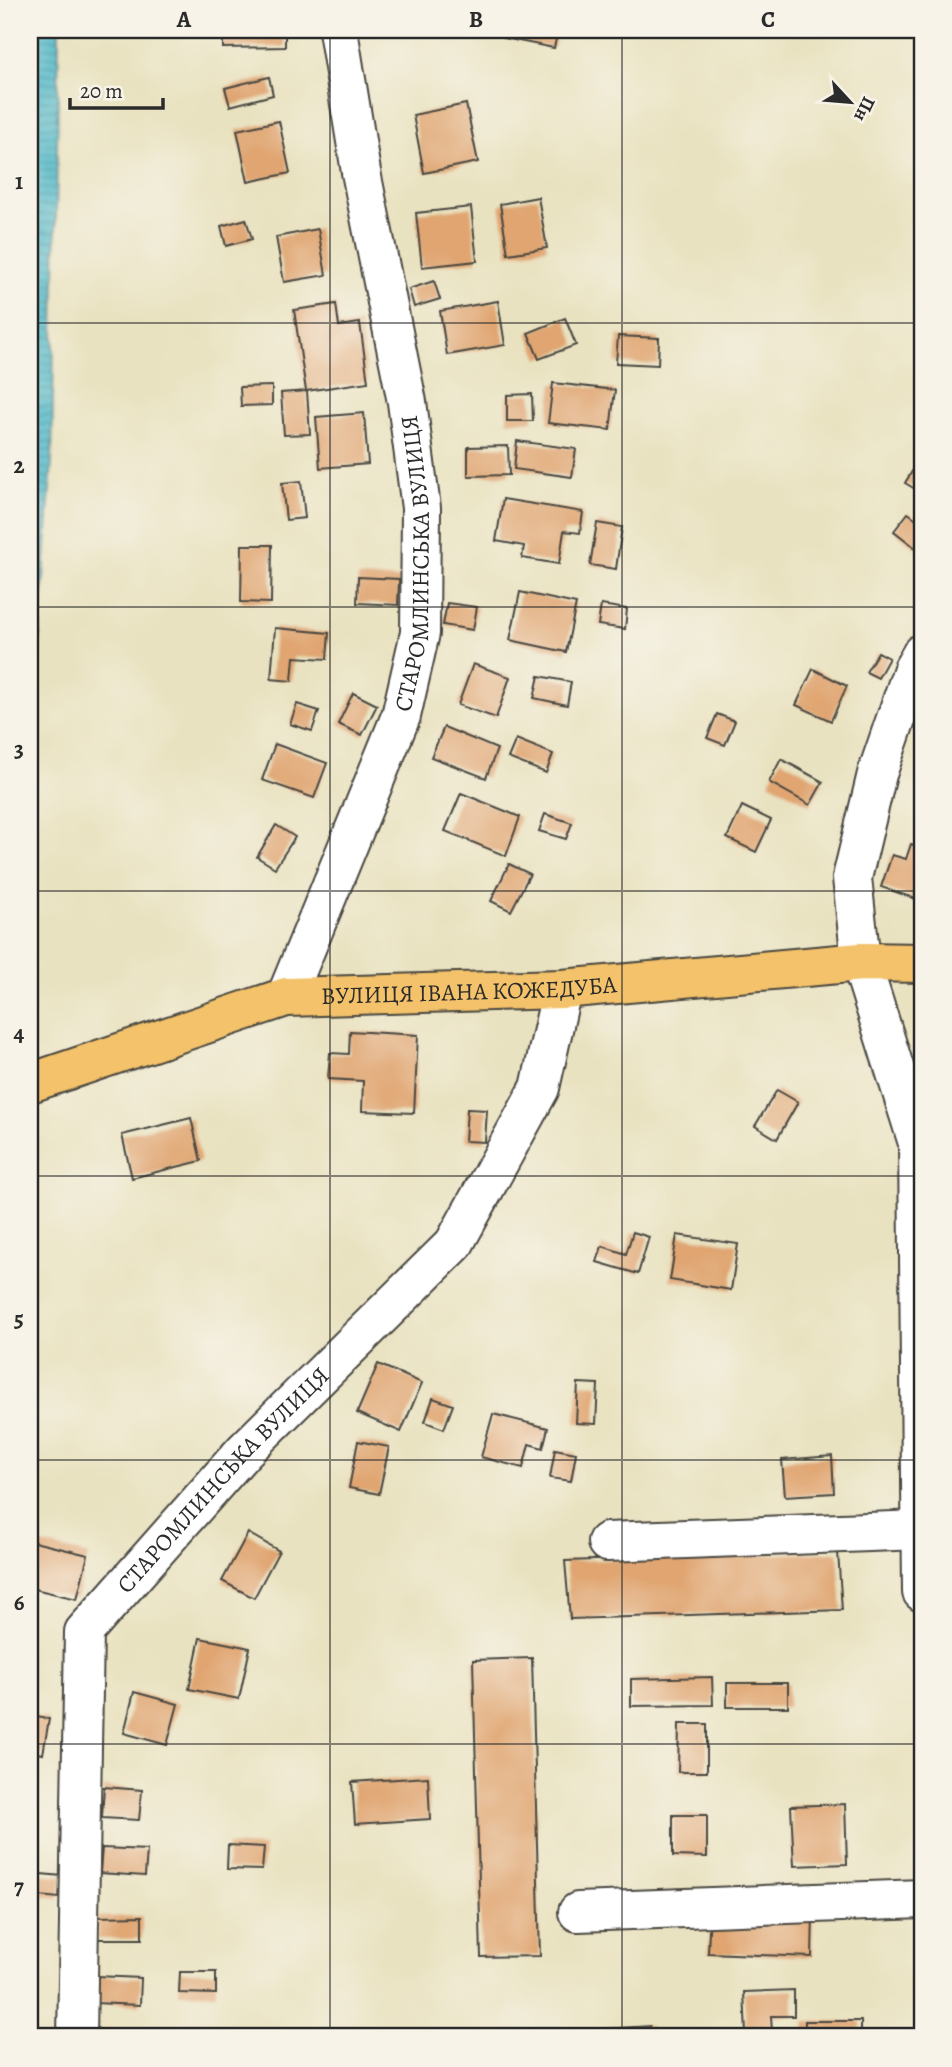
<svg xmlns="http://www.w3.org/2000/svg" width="952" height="2067" viewBox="0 0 952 2067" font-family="Alegreya,serif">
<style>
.water{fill:url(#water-rules);stroke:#3b717a;stroke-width:2}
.building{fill:#e0a571}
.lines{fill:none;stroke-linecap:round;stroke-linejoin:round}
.minor-casing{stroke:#484641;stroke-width:42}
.major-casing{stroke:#484641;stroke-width:42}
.minor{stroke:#fff;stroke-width:38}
.major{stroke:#f3c26a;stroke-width:38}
.grid{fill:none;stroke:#2b2b2b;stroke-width:2;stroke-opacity:0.55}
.labels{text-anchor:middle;stroke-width:6;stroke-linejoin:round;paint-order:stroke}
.street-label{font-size:24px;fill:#2b2b2b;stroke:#f7f3e8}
.neatline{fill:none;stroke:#2b2b2b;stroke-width:2.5}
.grid-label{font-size:23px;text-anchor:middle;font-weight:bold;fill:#2b2b2b}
</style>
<defs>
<pattern id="water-rules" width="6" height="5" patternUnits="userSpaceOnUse" patternTransform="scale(1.75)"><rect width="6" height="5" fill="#4bb7c8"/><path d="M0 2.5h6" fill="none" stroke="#3f95a3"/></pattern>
</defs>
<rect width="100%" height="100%" fill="#f7f3e8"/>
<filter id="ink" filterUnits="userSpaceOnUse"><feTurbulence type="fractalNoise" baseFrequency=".0143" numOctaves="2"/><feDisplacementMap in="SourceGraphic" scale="14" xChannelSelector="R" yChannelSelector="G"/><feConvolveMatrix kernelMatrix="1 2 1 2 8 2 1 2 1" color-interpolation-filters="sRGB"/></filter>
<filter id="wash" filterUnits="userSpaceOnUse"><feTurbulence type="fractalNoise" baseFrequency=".00686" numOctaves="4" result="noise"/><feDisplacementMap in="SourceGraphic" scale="28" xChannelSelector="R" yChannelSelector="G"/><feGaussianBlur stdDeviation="1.57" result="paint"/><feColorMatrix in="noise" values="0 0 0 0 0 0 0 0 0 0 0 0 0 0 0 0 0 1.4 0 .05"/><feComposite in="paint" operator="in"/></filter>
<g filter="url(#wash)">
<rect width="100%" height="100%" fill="#e9e2c0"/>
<!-- water -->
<path class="water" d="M30,30h29l-7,431 -19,268 -3,9z"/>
<g id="blocks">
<!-- building -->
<g class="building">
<path d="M223,30h62v17l-62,1z"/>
<path d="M506,30h52l-4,18 -50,-10z"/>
<path d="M269,77l4,18 -43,11 -5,-18z"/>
<path d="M466,104l12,58 -54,11 -11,-58z"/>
<path d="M279,121l11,52 -42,9 -11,-52z"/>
<path d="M538,197l9,51 -39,6 -8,-50z"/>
<path d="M471,207l6,54 -55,6 -6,-54z"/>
<path d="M246,219l6,20 -26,7 -5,-20z"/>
<path d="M318,229l8,46 -42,7 -8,-45z"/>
<path d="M434,281l6,18 -26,8 -5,-18z"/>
<path d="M498,301l7,44 -58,10 -7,-44z"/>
<path d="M336,304l3,22 21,-3 8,59 -62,9 -12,-81z"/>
<path d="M565,318l11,27 -37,14 -11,-26z"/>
<path d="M618,336l41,2 -1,27 -42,-2z"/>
<path d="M553,383l62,7 -5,40 -62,-7z"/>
<path d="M272,386v19l-31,1 -1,-19z"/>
<path d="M307,391l3,43 -26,1 -3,-42z"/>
<path d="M532,394l1,27h-26v-26z"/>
<path d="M364,413l4,51 -48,4 -4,-51z"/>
<path d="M517,441l59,8 -4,28 -58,-8z"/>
<path d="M508,446l1,29 -41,1v-29z"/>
<path d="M922,455v38l-17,-10z"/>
<path d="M301,481l4,37 -19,2 -4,-37z"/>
<path d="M503,499l80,13 -3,21 -16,-2 -5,33 -37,-6 2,-12 -28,-5z"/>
<path d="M908,513l14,10v30l-28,-22z"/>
<path d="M597,523l25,4 -6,42 -26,-4z"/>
<path d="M242,545h30l-1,58 -30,-1z"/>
<path d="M358,577l41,2 -1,26 -41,-2z"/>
<path d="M520,592l56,12 -10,48 -56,-12z"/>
<path d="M447,603l30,4 -4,23 -30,-5z"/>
<path d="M601,605l26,4 -2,20 -27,-4z"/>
<path d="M275,628l54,5 -2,26 -33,-2 -2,24 -21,-2z"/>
<path d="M878,652l11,6 -11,20 -12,-6z"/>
<path d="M473,664l37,13 -14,41 -38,-13z"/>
<path d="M813,669l34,17 -16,35 -35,-16z"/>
<path d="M539,676l32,6 -4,23 -33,-7z"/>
<path d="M353,693l24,12 -15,30 -24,-11z"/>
<path d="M297,704l22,7 -7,20 -22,-7z"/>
<path d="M717,714l18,7 -10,24 -18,-7z"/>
<path d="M444,727l53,22 -11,29 -55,-21z"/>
<path d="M516,739l37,15 -7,19 -38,-15z"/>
<path d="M275,744l52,19 -13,35 -52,-18z"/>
<path d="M781,759l42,23 -13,23 -41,-23z"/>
<path d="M461,793l59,24 -14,39 -61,-25z"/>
<path d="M742,806l29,14 -15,32 -29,-14z"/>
<path d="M545,814l27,9 -6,16 -27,-8z"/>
<path d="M276,825l19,12 -20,31 -18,-11z"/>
<path d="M911,844l11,4v53l-41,-14 11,-32 14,4z"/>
<path d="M509,864l21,10 -19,37 -20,-10z"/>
<path d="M350,1031l68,4 -4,78 -52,-2 1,-30 -35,-2 2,-26 19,1z"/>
<path d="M777,1090l21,12 -21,37 -22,-13z"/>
<path d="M467,1109l20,1 -2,32 -20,-1z"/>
<path d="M191,1118l10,43 -69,17 -10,-43z"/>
<path d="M633,1232l16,5 -11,37 -41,-12 5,-16 24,8z"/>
<path d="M677,1235l61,9 -7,46 -61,-10z"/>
<path d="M378,1364l44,19 -21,49 -44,-19z"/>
<path d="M578,1383l20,1 -2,40 -20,-1z"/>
<path d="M433,1398l20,7 -9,24 -19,-7z"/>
<path d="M493,1414l55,14 -5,20 -14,-4 -6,24 -42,-11z"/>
<path d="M358,1441l31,6 -10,47 -30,-6z"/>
<path d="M555,1449l21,4 -5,28 -21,-3z"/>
<path d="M832,1456l2,37 -49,3 -3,-36z"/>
<path d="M248,1533l31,18 -25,47 -32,-17z"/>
<path d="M30,1541l58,14 -11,44 -47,-11z"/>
<path d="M838,1552l4,58 -272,9 -5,-58z"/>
<path d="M200,1638l50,10 -11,51 -50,-10z"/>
<path d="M532,1658l8,298 -59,1 -8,-297z"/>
<path d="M712,1677l1,28 -82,1v-27z"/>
<rect x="727" y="1683" width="61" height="24"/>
<path d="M134,1692l44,12 -11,41 -43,-12z"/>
<path d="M30,1716l19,3 -6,35 -13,-2z"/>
<path d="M679,1724h28v48h-29z"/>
<path d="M428,1777l2,42 -75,5 -3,-42z"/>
<path d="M104,1787l38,3 -3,30 -37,-2z"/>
<path d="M30,1800l7,1 -6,37h-1z"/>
<path d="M845,1804l2,60 -53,2 -3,-60z"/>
<path d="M673,1815h34v42l-34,-1z"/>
<path d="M228,1845l36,2 -2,23 -35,-1z"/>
<path d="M102,1848l45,2 -2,26 -45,-3z"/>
<path d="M30,1873l32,3 -3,22 -29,-3z"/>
<path d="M710,1908l103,4 -1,45 -104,-4z"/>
<path d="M142,1916v23h-44l-1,-22z"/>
<path d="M180,1972h36v22l-37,-1z"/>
<path d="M96,1976l45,2 -1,27 -46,-2z"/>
<path d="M794,1990v26h-23l1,16 -26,2 -2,-42z"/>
<rect x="805" y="2021" width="56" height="16"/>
<path d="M650,2026l1,11h-46v-8z"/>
</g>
</g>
</g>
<g filter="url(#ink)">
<use href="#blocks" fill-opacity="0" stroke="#484641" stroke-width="2"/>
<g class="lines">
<!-- minor casing -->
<g class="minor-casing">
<g id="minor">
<path d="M922,653l-9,16 -36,105 -25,104 9,84 57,181 4,449"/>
<path id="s1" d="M286,997l115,-281 19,-83 1,-125 -14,-106 -46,-230 -23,-142"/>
<path d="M607,1542l314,-12"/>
<path d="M578,1912l344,-13"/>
<path id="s2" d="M77,2037l7,-405 160,-181 210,-207 86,-156 22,-99"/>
</g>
</g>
<!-- major casing -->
<g class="major-casing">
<g id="major">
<path id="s3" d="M30,1083l256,-86 276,-8 299,-27 61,1"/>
</g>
</g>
<!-- minor -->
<use href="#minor" class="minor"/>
<!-- major -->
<use href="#major" class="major"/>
</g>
</g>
<!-- grid -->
<path class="grid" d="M330,30v2007M622,30v2007M30,323h892M30,607h892M30,891h892M30,1176h892M30,1460h892M30,1744h892"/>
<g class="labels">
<!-- street labels -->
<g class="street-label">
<text dy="8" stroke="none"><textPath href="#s1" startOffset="458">СТАРОМЛИНСЬКА ВУЛИЦЯ</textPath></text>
<text dy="8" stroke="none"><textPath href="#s3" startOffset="453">ВУЛИЦЯ ІВАНА КОЖЕДУБА</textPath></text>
<text dy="8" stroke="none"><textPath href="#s2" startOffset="611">СТАРОМЛИНСЬКА ВУЛИЦЯ</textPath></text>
</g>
</g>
<!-- margin -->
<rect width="952" height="2067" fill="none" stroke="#f7f3e8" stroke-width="77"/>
<!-- north arrow -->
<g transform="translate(850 102) rotate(116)" stroke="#f7f3e8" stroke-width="5" paint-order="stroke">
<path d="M0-5L12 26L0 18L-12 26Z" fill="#2b2b2b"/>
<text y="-10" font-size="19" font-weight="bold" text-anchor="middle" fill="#2b2b2b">Пн</text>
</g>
<!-- scale -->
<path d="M70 98v10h93v-10" fill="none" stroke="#2b2b2b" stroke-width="3.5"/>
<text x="80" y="98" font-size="21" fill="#2b2b2b" stroke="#f7f3e8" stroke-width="5" paint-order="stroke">20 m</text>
<rect x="38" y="38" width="876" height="1990" class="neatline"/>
<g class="grid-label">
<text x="184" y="27">A</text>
<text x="476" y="27">B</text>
<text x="768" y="27">C</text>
<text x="19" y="189">1</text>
<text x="19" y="473">2</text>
<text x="19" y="757">3</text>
<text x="19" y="1041">4</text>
<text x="19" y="1326">5</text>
<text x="19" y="1610">6</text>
<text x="19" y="1894">7</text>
</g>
</svg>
